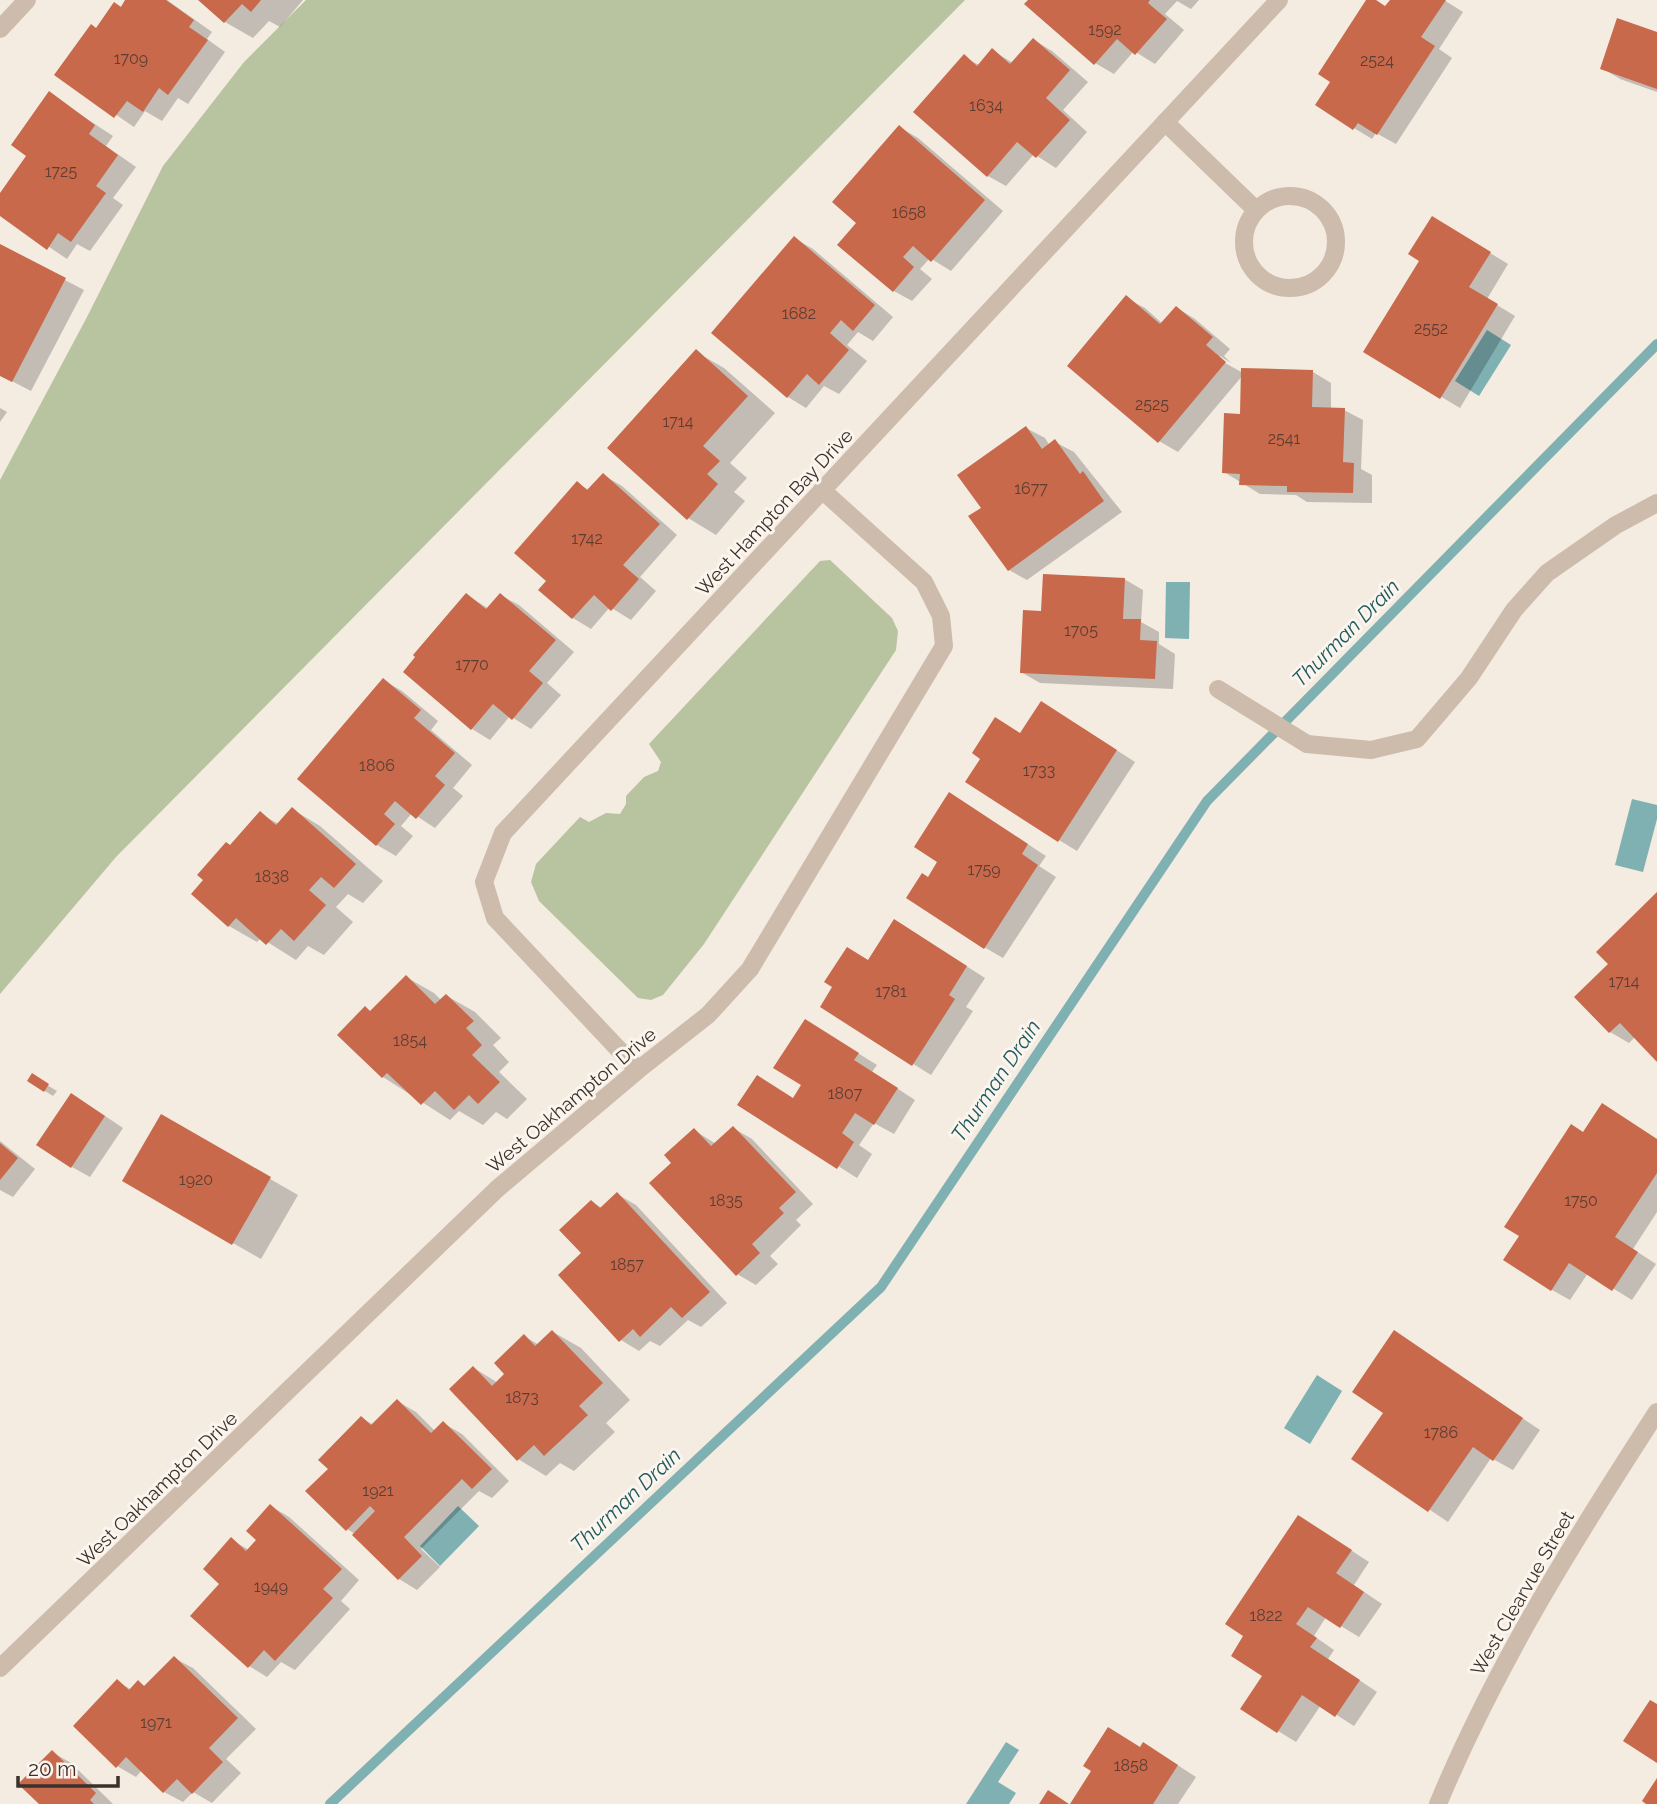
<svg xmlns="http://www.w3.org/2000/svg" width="1657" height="1804" viewBox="0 0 1657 1804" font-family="Raleway,sans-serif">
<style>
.green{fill:#b8c4a0}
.water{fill:#7fb0b2}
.shadow{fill:#0003}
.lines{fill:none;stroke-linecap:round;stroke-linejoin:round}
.stream{stroke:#7fb0b2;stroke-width:10}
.building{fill:#c8694b}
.minor{stroke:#cdbbac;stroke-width:18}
.labels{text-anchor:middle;stroke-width:6;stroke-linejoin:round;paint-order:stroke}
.number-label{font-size:16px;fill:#5e3e33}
.street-label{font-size:19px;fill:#3b302b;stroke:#fbf5ee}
.water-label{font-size:21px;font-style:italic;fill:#1f5a5e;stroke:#fbf5ee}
</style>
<rect width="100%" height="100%" fill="#f4ebe1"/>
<!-- green -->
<g class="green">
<path d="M306,0h659l-849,857 -116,137v-514l87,-163 76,-151 81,-104z"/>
<path d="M830,560l62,58 6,13 -2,19 -192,294 -41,51 -12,5 -13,-2 -99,-97 -8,-19 5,-18 44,-47 9,5 17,-9 14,1 6,-10v-8l18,-19 14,-6 3,-9 -12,-18 171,-183z"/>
</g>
<!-- water -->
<g class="water">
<path d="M1487,330l24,15 -32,51 -24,-15z"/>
<path d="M1166,582h24l-1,57 -24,-1z"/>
<path d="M1632,799l25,6v14l-14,53 -28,-7z"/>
<path d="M1317,1375l25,16 -32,53 -26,-16z"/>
<path d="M458,1506l21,20 -39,40 -20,-20z"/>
<path d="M1006,1742l13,8 -21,32 18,11 -7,11h-43z"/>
</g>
<!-- shadow -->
<g class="shadow">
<path d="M127,0h40l45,32 -5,7 18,13 -37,52 -10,-6 -16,23 -17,-10 -11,16 -78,-53z"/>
<path d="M201,0h102l-23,27 -11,-6 -16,17 -28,-16z"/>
<path d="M1030,0h169l-8,9 -14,-8 -12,13 19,16 -29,34 -21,-13 -20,23 -19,-11z"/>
<path d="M1369,0h4l14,8 5,-8h52l19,12 -24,37 13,9 -56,86 -20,-11 -4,6 -18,-11 -22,-47z"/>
<path d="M1657,34v58l-37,-13 -18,-11z"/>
<path d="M1034,40l18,11 36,31 -25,28 24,22 -31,36 -22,-14 -28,32 -18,-10 -24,-119 15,8 14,-14 20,12z"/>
<path d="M49,94l64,42 -7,10 30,21 -23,31 10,7 -33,46 -13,-7 -10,15 -67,-45v-18l29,-41z"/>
<path d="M899,127l19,11 85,73 -52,60 -21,-13 -10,11 12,10 -20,22 -18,-10 -35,-68z"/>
<path d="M1451,229l57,35 -21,35 28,17 -55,92 -94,-56z"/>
<path d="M794,238l19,11 80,68 -20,24 -15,-9 -11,13 20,16 -28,33 -15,-8 -18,22 -18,-11z"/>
<path d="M0,246l84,44 -53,101 -31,-16z"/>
<path d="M1126,298l19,10 18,16 14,-16 18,11 35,30 -6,7 7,7 -11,-7 -2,3 25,14 70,-1 18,11v26l13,1 19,10 -2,49 11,6v28l-65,-1 -11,-7 -36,-1 -36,-22 17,-56 2,-41 -65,77 -19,-11z"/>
<path d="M696,352l28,16 51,45 -45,50 17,15 -13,14 11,9 -29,34 -28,-17z"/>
<path d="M0,408l7,4 -7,10z"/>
<path d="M1026,428l19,10 5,8 5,-4 19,10 48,60 -95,68 -18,-10 -26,-62z"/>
<path d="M603,475l19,11 55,49 -37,42 16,14 -25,29 -21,-13 -19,22 -18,-11 -24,-37 28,-98 12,7z"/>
<path d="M1124,579l19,11 -2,32 18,10v12l16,10 -2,35 -133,-6 -19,-11 22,-60z"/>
<path d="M467,595l22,14 11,-14 19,10 55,47 -27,31 14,12 -30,34 -21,-13 -20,24 -18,-11z"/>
<path d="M383,680l19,11 36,30 -7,9 41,35 -19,23 10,8 -28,32 -23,-15 -11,13 12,10 -17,20 -19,-11 -77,-66z"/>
<path d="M1060,714l75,48 -58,89 -18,-11 -38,-106z"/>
<path d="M968,805l78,51 -7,10 17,11 -53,81 -19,-11 -55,-68z"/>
<path d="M292,809l28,17 63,55 -20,22 -15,-9 -12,13 17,15 -29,33 -16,-9 -12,14 -35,-22 -4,4 -28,-16 2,-79 29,-33 19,10z"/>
<path d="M1657,894v165l-22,-22 -6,6 -19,-11 -34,-35 34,-33z"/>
<path d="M913,932l72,46 -19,29 7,4 -42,64 -109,-68 13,-20z"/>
<path d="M406,977l28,16 8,8 5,-5 28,16 26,26 -8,7 16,17 -10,10 28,27 -20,20 -11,-7 -13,13 -24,-14 -9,9 -67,-43 -43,-43 25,-26 6,4z"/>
<path d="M824,1032l53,33 -5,7 43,28 -21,34 -20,-11 -15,22 13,9 -15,24 -117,-74 54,-4 9,-15z"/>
<path d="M32,1076l25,15 -4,5 -24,-15z"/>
<path d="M90,1106l33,22 -33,49 -18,-10z"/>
<path d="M161,1116l137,79 -37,64 -136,-78z"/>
<path d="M733,1128l19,11 61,65 -17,16 5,5 -31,31 8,8 -22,21 -19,-11 -64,-111 21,-33 22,14z"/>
<path d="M1584,1134l73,6v72l-24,37 23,15 -24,36 -44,-27 -18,27 -18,-10 -31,-55z"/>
<path d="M0,1141l35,28 -22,28 -13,-7z"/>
<path d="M617,1194l19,11 91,98 -26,24 -13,-7 -28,26 -10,-5 -11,10 -18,-11 -38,-87 9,-51 10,6z"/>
<path d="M553,1332l28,16 49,52 -24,23 9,9 -41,39 -14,-8 -14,13 -28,-17 -44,-91 24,15 9,-9 17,-38 15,9z"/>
<path d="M1395,1332l145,98 -27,40 -22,-12 -43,64 -94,-63 31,-47z"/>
<path d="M397,1401l19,11 19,19 8,-8 19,11 47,47 -17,17 -13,-7 -58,58 19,18 -23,23 -18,-11 -44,-45 -8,-5 -17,-60 31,-51 13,7z"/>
<path d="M271,1506l18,11 70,63 -18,21 9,8 -55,61 -14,-8 -14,15 -18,-11 -28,-82 11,-44 17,10 10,-10z"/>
<path d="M1317,1528l52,34 -15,23 28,19 -23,33 -33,-20 -12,19 20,14 -6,9 49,33 -23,34 -33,-21 -25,37 -18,-11 -14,-55z"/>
<path d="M174,1658l19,10 63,61 -30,30 15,14 -29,30 -19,-11 -10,10 -19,-10 -22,-22 -6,7 -19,-11 1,-84 14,8 6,-8 8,5z"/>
<path d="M1141,1748l21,7 34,22 -18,27h-105z"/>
<path d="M52,1752l19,11 42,41h-72z"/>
</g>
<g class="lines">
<!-- stream -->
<path class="stream" d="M330,1804l551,-517 326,-486 450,-457"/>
</g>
<!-- building -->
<g class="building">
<path d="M125,0h41l28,20 -5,7 19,13 -40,55 -9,-7 -16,24 -16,-11 -13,17 -60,-43 37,-51 5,4 18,-26 7,5z"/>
<path d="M198,0h63l-10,12 -9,-8 -18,19z"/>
<path d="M1028,0h122l-2,3 19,16 -32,36 -18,-16 -23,26 -70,-61z"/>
<path d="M1366,0h10l9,6 5,-6h56l-25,37 14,9 -58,89 -19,-12 -5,7 -38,-25 15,-23 -12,-8z"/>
<path d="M1617,18l40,14v57l-57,-20z"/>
<path d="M1033,38l37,32 -24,28 24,22 -34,38 -19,-16 -30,35 -74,-65 51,-58 13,12 15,-18 18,16z"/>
<path d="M49,91l46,34 -6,9 29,21 -22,31 10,7 -35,49 -13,-9 -11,17 -47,-34v-23l26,-37 -15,-11z"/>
<path d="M899,125l86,75 -54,62 -18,-16 -10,11 11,10 -21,25 -56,-47 19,-22 -24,-21z"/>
<path d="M1432,216l59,36 -22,35 29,17 -58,95 -77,-47 56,-91 -11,-7z"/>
<path d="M794,236l81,69 -22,26 -12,-11 -11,13 19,17 -30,35 -12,-11 -20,24 -76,-65z"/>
<path d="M0,244l66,34 -54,104 -12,-6z"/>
<path d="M1126,295l34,29 16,-18 37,31 -7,8 20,17 -68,81 -91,-77z"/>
<path d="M696,349l52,47 -45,50 17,15 -13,13 11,10 -31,36 -80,-72z"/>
<path d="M1241,368l72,2 -1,37 33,1 -2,54 11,1 -1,30 -66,-1v-6l-48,-1 1,-11 -18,-1 2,-60 16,1z"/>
<path d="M1026,426l16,23 13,-10 25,35 3,-3 21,30 -96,70 -40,-55 13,-8 -24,-33z"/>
<path d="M603,473l57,51 -37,41 16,14 -28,32 -17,-16 -22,24 -34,-29 8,-9 -32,-28 63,-72 10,9z"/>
<path d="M1043,574l82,4 -2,41h18l-1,21 17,1 -2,38 -135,-6 3,-63 18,1z"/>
<path d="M466,593l20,16 14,-16 56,47 -27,31 14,12 -31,37 -19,-16 -22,26 -68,-58 12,-15 -2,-2z"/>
<path d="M383,678l38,32 -7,8 41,35 -20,23 10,9 -29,34 -21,-18 -11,13 11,10 -19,22 -79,-67z"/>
<path d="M1041,701l76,49 -59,92 -93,-60 15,-23 -8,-6 23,-36 25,16z"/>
<path d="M949,792l79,52 -6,10 16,11 -54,84 -78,-51 16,-25 6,4 9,-15 -23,-15z"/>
<path d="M292,807l64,57 -22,24 -13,-11 -12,13 17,15 -32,36 -13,-12 -15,16 -30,-27 -8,9 -37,-33 12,-14 -6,-5 29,-33 4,3 30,-34 16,14z"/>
<path d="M1657,892v170l-37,-39 -11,10 -35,-36 34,-33 -12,-12z"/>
<path d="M894,919l73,47 -18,29 6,4 -43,67 -92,-59 12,-20 -8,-5 23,-35 21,13z"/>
<path d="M406,975l29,29 11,-10 28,27 -8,7 16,17 -10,10 28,27 -22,22 -9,-9 -15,15 -19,-19 -14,14 -34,-32 -5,5 -45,-43 28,-29 5,5z"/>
<path d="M805,1019l54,34 -5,7 44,28 -24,37 -19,-12 -13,20 12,9 -17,27 -100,-64 20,-30 36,23 8,-13 -28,-17z"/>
<path d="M32,1073l17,11 -5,8 -17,-11z"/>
<path d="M71,1093l34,23 -34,52 -35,-23z"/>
<path d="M1602,1103l55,36v34l-42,64 23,15 -26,39 -43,-28 -18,28 -48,-31 16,-24 -15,-9 67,-103 12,8z"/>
<path d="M161,1114l110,63 -39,68 -110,-64z"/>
<path d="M733,1126l63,66 -17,16 5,5 -32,31 8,9 -24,23 -87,-93 22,-20 -7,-8 30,-27 17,18z"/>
<path d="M0,1143l18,15 -18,22z"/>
<path d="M617,1192l93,100 -28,26 -11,-11 -31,30 -7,-8 -14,13 -61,-67 23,-22 -22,-23 32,-30 9,8z"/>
<path d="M552,1330l51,53 -24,23 9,9 -44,41 -10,-11 -17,16 -68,-72 24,-23 19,20 12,-12 -10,-11 30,-29 11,12z"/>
<path d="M1394,1330l129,88 -30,43 -20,-14 -45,65 -77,-53 32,-46 -31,-21z"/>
<path d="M397,1399l34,34 12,-12 49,48 -20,20 -10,-10 -58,58 18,19 -24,24 -46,-45 23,-24 -5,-5 -24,25 -41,-40 23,-22 -10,-9 43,-44 10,9z"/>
<path d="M270,1504l72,65 -19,20 10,9 -58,63 -11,-11 -16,18 -58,-52 29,-32 -16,-15 28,-32 15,14 10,-11 -10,-9z"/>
<path d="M1298,1515l54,35 -16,23 28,19 -24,36 -32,-21 -12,17 21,14 -7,9 50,33 -25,37 -33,-22 -25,38 -37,-24 22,-33 -31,-20 12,-20 -18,-12z"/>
<path d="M174,1656l64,62 -29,30 14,14 -31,32 -15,-15 -14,14 -37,-36 -10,11 -43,-42 44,-47 12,11 9,-10 6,6z"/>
<path d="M1650,1700l7,4v59l-34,-22z"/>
<path d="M1108,1727l32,20 3,-5 35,23 -25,39h-83l21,-33 -8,-5z"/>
<path d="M52,1750l44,43 -6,7 4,4h-55l-21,-20z"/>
<path d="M1657,1778v26h-11l-4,-3z"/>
<path d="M1048,1790l21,14h-30z"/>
</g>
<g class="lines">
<!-- minor -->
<g class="minor">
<path d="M0,29l27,-29"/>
<path d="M1165,122l91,88"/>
<circle cx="1290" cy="242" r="46"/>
<path d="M1218,689l89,55 64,6 46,-11 52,-61 45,-68 33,-37 69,-48 41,-22"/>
<path d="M638,1070l-143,-152 -11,-36 19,-49 776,-833"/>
<path d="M0,1668l497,-479 141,-119 70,-55 42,-46 194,-323 -3,-30 -17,-34 -102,-92"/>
<path d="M1438,1804c59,-141 136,-264 219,-392"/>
</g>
</g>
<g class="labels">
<!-- number labels -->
<g class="number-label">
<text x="1105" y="35">1592</text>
<text x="131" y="64">1709</text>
<text x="1377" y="66">2524</text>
<text x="986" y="111">1634</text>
<text x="61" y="177">1725</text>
<text x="909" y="218">1658</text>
<text x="799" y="319">1682</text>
<text x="1431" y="334">2552</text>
<text x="1152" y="410">2525</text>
<text x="678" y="427">1714</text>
<text x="1284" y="444">2541</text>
<text x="1031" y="494">1677</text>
<text x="587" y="544">1742</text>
<text x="1081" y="636">1705</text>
<text x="472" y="670">1770</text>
<text x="377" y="771">1806</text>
<text x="1039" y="776">1733</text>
<text x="984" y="875">1759</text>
<text x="272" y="882">1838</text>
<text x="1624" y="987">1714</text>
<text x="891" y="997">1781</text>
<text x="410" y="1046">1854</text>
<text x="845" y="1099">1807</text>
<text x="196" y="1185">1920</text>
<text x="726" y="1206">1835</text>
<text x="1581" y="1206">1750</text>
<text x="627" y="1270">1857</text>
<text x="522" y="1403">1873</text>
<text x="1441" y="1438">1786</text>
<text x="378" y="1496">1921</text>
<text x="271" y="1592">1949</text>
<text x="1266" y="1621">1822</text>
<text x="156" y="1728">1971</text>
<text x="1131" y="1771">1858</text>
</g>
<!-- street labels -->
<g class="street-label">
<text transform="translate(774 512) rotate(-47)" y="7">West Hampton Bay Drive</text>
<text transform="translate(571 1100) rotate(-40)" y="7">West Oakhampton Drive</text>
<text transform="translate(157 1489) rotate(-44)" y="7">West Oakhampton Drive</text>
<text transform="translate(1522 1593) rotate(-60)" y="7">West Clearvue Street</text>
</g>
<!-- water labels -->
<g class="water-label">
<text transform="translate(1346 633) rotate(-45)" y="7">Thurman Drain</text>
<text transform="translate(996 1081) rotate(-56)" y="7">Thurman Drain</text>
<text transform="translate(626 1500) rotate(-43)" y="7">Thurman Drain</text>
</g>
</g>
<!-- scale -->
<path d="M18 1776v10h100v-10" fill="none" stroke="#3b302b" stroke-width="3.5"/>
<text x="28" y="1776" font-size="21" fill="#3b302b" stroke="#fbf5ee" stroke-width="5" paint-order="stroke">20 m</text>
</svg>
